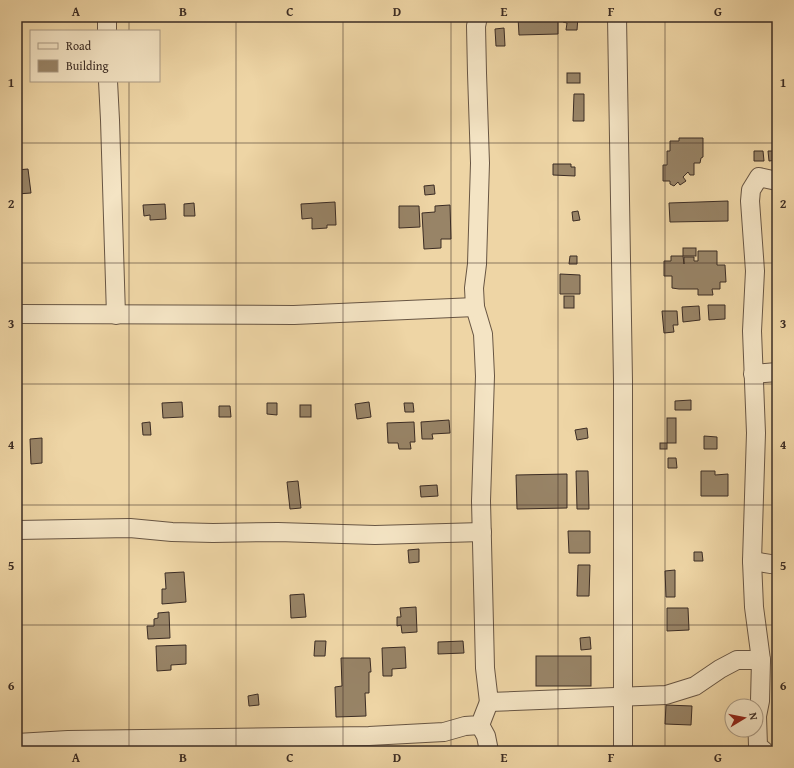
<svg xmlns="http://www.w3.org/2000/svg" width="794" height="768" viewBox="0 0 794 768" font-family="'Gentium Book Plus',serif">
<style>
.building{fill:#988467;stroke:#3b2c24}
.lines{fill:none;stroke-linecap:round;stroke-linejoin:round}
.minor-casing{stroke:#685644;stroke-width:20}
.minor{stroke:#f4e4c4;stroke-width:18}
.grid{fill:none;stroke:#3b2c24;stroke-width:1;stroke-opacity:0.55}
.neatline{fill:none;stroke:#3b2c24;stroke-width:1.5}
.grid-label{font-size:13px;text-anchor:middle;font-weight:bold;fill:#3b2c24}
</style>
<rect width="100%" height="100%" fill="#eed5a5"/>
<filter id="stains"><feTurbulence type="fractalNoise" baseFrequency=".005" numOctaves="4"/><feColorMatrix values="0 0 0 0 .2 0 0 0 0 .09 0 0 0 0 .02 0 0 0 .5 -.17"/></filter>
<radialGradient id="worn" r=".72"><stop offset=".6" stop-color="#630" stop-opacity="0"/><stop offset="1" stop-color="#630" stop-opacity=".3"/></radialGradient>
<!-- building -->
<g class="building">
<path d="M518,17h40v17l-39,1z"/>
<path d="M563,17h15l-1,13h-11l1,-7 -4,-1z"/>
<path d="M504,28l1,18h-9l-1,-17z"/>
<rect x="567" y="73" width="13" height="10"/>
<path d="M574,94h10v27h-11z"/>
<path d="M679,138h24v19l-2,1 -1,5h-6v12h-4l-2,-3 -5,5 3,4 -6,4 -2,-3 -4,4 -4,-2v-3h-7v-16h4v-14h3v-10h9z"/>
<path d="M754,151h9l1,10h-10z"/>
<path d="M768,151h9v9l-8,1z"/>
<path d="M553,164h18v3h4v9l-22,-1z"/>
<path d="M28,169l3,24 -14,1v-24z"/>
<path d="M434,185l1,9 -10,1 -1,-9z"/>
<path d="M728,201v20l-58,1 -1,-19z"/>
<path d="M335,202l1,23h-9v3l-15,1v-11l-10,1 -1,-15z"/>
<path d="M194,203l1,13h-11v-12z"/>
<path d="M165,204l1,15 -16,1v-5l-6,1 -1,-11z"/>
<path d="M450,205l1,34h-10v9l-17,1 -2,-36 13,-1v-6z"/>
<path d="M399,206h20l1,21 -21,1z"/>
<path d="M578,211l2,9 -7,1 -1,-9z"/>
<rect x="683" y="248" width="13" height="8"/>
<path d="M698,251h19v14h8l1,17h-6v7h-8l1,6h-15v-6h-19l-7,-1v-12h-8v-15h7v-5h12l1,8v-7h10v4h4z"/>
<path d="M570,256h7v8h-8z"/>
<path d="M560,274l20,1v19h-20z"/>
<rect x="564" y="296" width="10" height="12"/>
<path d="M708,305h17v14l-16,1z"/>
<path d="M699,306l1,14 -17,2 -1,-15z"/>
<path d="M662,311h15l1,14h-5l1,7 -10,1z"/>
<path d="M691,400v10h-16v-9z"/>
<path d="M182,402l1,15 -20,1 -1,-15z"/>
<path d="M369,402l2,15 -14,2 -2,-15z"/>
<path d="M267,403h10v12l-10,-1z"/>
<path d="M404,403h9l1,9h-9z"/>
<rect x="300" y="405" width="11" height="12"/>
<path d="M219,406h11l1,11h-12z"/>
<rect x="667" y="418" width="9" height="25"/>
<path d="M449,420l1,13 -18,1 1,5h-11l-1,-17z"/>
<path d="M150,422l1,13h-8l-1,-12z"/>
<path d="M414,422l1,20h-5l1,7h-12l-1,-6h-10l-1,-20z"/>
<path d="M587,428l1,10 -11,2 -2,-10z"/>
<path d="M704,436l13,1v12h-13z"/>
<path d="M42,438v25l-11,1 -1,-25z"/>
<rect x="660" y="443" width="7" height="6"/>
<path d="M668,458h8l1,10h-9z"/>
<path d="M576,471h12l1,38h-12z"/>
<path d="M701,471h14v4l13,-1v22h-27z"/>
<path d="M567,474v34l-50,1 -1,-34z"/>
<path d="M298,481l3,27 -11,1 -3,-27z"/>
<path d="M437,485l1,11 -17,1 -1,-11z"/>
<path d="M568,531h22v22h-21z"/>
<path d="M419,549v13l-10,1 -1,-13z"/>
<path d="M694,552h8l1,9h-9z"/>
<path d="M578,565h12l-1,31h-12z"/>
<path d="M675,570v27h-9l-1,-26z"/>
<path d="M184,572l2,30 -24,2v-15h4l-1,-16z"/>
<path d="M304,594l2,23 -15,1 -1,-23z"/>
<path d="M416,607l1,25 -15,1 -1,-8 -4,1v-9h4l-1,-9z"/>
<path d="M667,608h21l1,22 -22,1z"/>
<path d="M169,612l1,26 -22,1 -1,-13h7v-7l4,-1v-5z"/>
<path d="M590,637l1,12 -10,1 -1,-12z"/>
<path d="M315,641h11l-1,15h-11z"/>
<path d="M463,641l1,12 -26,1v-12z"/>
<path d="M186,645v19l-15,1v5l-14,1 -1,-25z"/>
<path d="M405,647l1,21 -14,1v7h-9l-1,-28z"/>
<rect x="536" y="656" width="55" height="30"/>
<path d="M341,658h29l1,14h-2v21h-4l1,23 -30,1 -1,-30 7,-1z"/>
<path d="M258,694l1,11 -10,1 -1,-10z"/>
<path d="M666,705l26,1 -1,19 -26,-1z"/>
</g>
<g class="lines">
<!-- minor casing -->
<g class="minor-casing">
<g id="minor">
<path d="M107,17v14"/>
<path d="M478,17l-2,9 1,47 3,90 -3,101 -3,24 1,19 8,27 1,20 1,22 -4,125 3,124 1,43 4,34 177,-7 29,-9 25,-17 17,-9h24"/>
<path d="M617,17l6,364v370"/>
<path d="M108,81l2,39 6,195"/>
<path d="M17,314l277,1 181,-8"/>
<path d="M753,374l24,-2"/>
<path d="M17,530l113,-2 42,4 41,1 65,-1 97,3 107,-3"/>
<path d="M752,561l25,4"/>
<path d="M480,725l6,11 3,15"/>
<path d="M17,743l51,-3 301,-4 75,-4 21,-6 15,-1 9,-23"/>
<path d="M764,751l-6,-5 -1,-30 3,-15 1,-41 -7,-53 -2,-46 4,-128 -4,-102 3,-60 -5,-70 1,-11 8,-13 18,4"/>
</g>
</g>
<!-- minor -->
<use href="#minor" class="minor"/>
</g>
<!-- grid -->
<path class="grid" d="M129,17v14M236,17v734M343,17v734M451,17v734M558,17v734M665,17v734M129,81v670M17,143h760M17,263h760M17,384h760M17,505h760M17,625h760"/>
<!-- margin -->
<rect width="794" height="768" fill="none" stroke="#eed5a5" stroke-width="44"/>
<!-- legend -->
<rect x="30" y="30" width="130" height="52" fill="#f4e4c4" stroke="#aa9a84"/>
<rect x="38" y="43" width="20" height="6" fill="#f4e4c4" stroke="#aa9a84"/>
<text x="66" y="50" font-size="12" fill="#3b2c24">Road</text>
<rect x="38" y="60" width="20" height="12" fill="#988467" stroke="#aa9a84"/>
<text x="66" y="70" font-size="12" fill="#3b2c24">Building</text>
<!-- north arrow -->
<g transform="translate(744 718) rotate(80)"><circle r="19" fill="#f4e4c4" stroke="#aa9a84"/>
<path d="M0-3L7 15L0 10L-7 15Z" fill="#8f2418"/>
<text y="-6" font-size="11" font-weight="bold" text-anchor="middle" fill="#3b2c24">N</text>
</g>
<rect x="22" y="22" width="750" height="724" class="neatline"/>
<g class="grid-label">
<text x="76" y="16">A</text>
<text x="183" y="16">B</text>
<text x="290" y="16">C</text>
<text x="397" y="16">D</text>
<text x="504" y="16">E</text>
<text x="611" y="16">F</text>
<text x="718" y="16">G</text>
<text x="11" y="87">1</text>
<text x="783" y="87">1</text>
<text x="11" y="208">2</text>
<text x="783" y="208">2</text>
<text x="11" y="328">3</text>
<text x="783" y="328">3</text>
<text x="11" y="449">4</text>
<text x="783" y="449">4</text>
<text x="11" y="570">5</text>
<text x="783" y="570">5</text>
<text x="11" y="690">6</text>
<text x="783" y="690">6</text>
<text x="76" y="762">A</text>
<text x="183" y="762">B</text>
<text x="290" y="762">C</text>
<text x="397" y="762">D</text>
<text x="504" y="762">E</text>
<text x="611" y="762">F</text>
<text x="718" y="762">G</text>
</g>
<rect width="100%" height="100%" filter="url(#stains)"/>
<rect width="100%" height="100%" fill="url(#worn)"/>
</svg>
